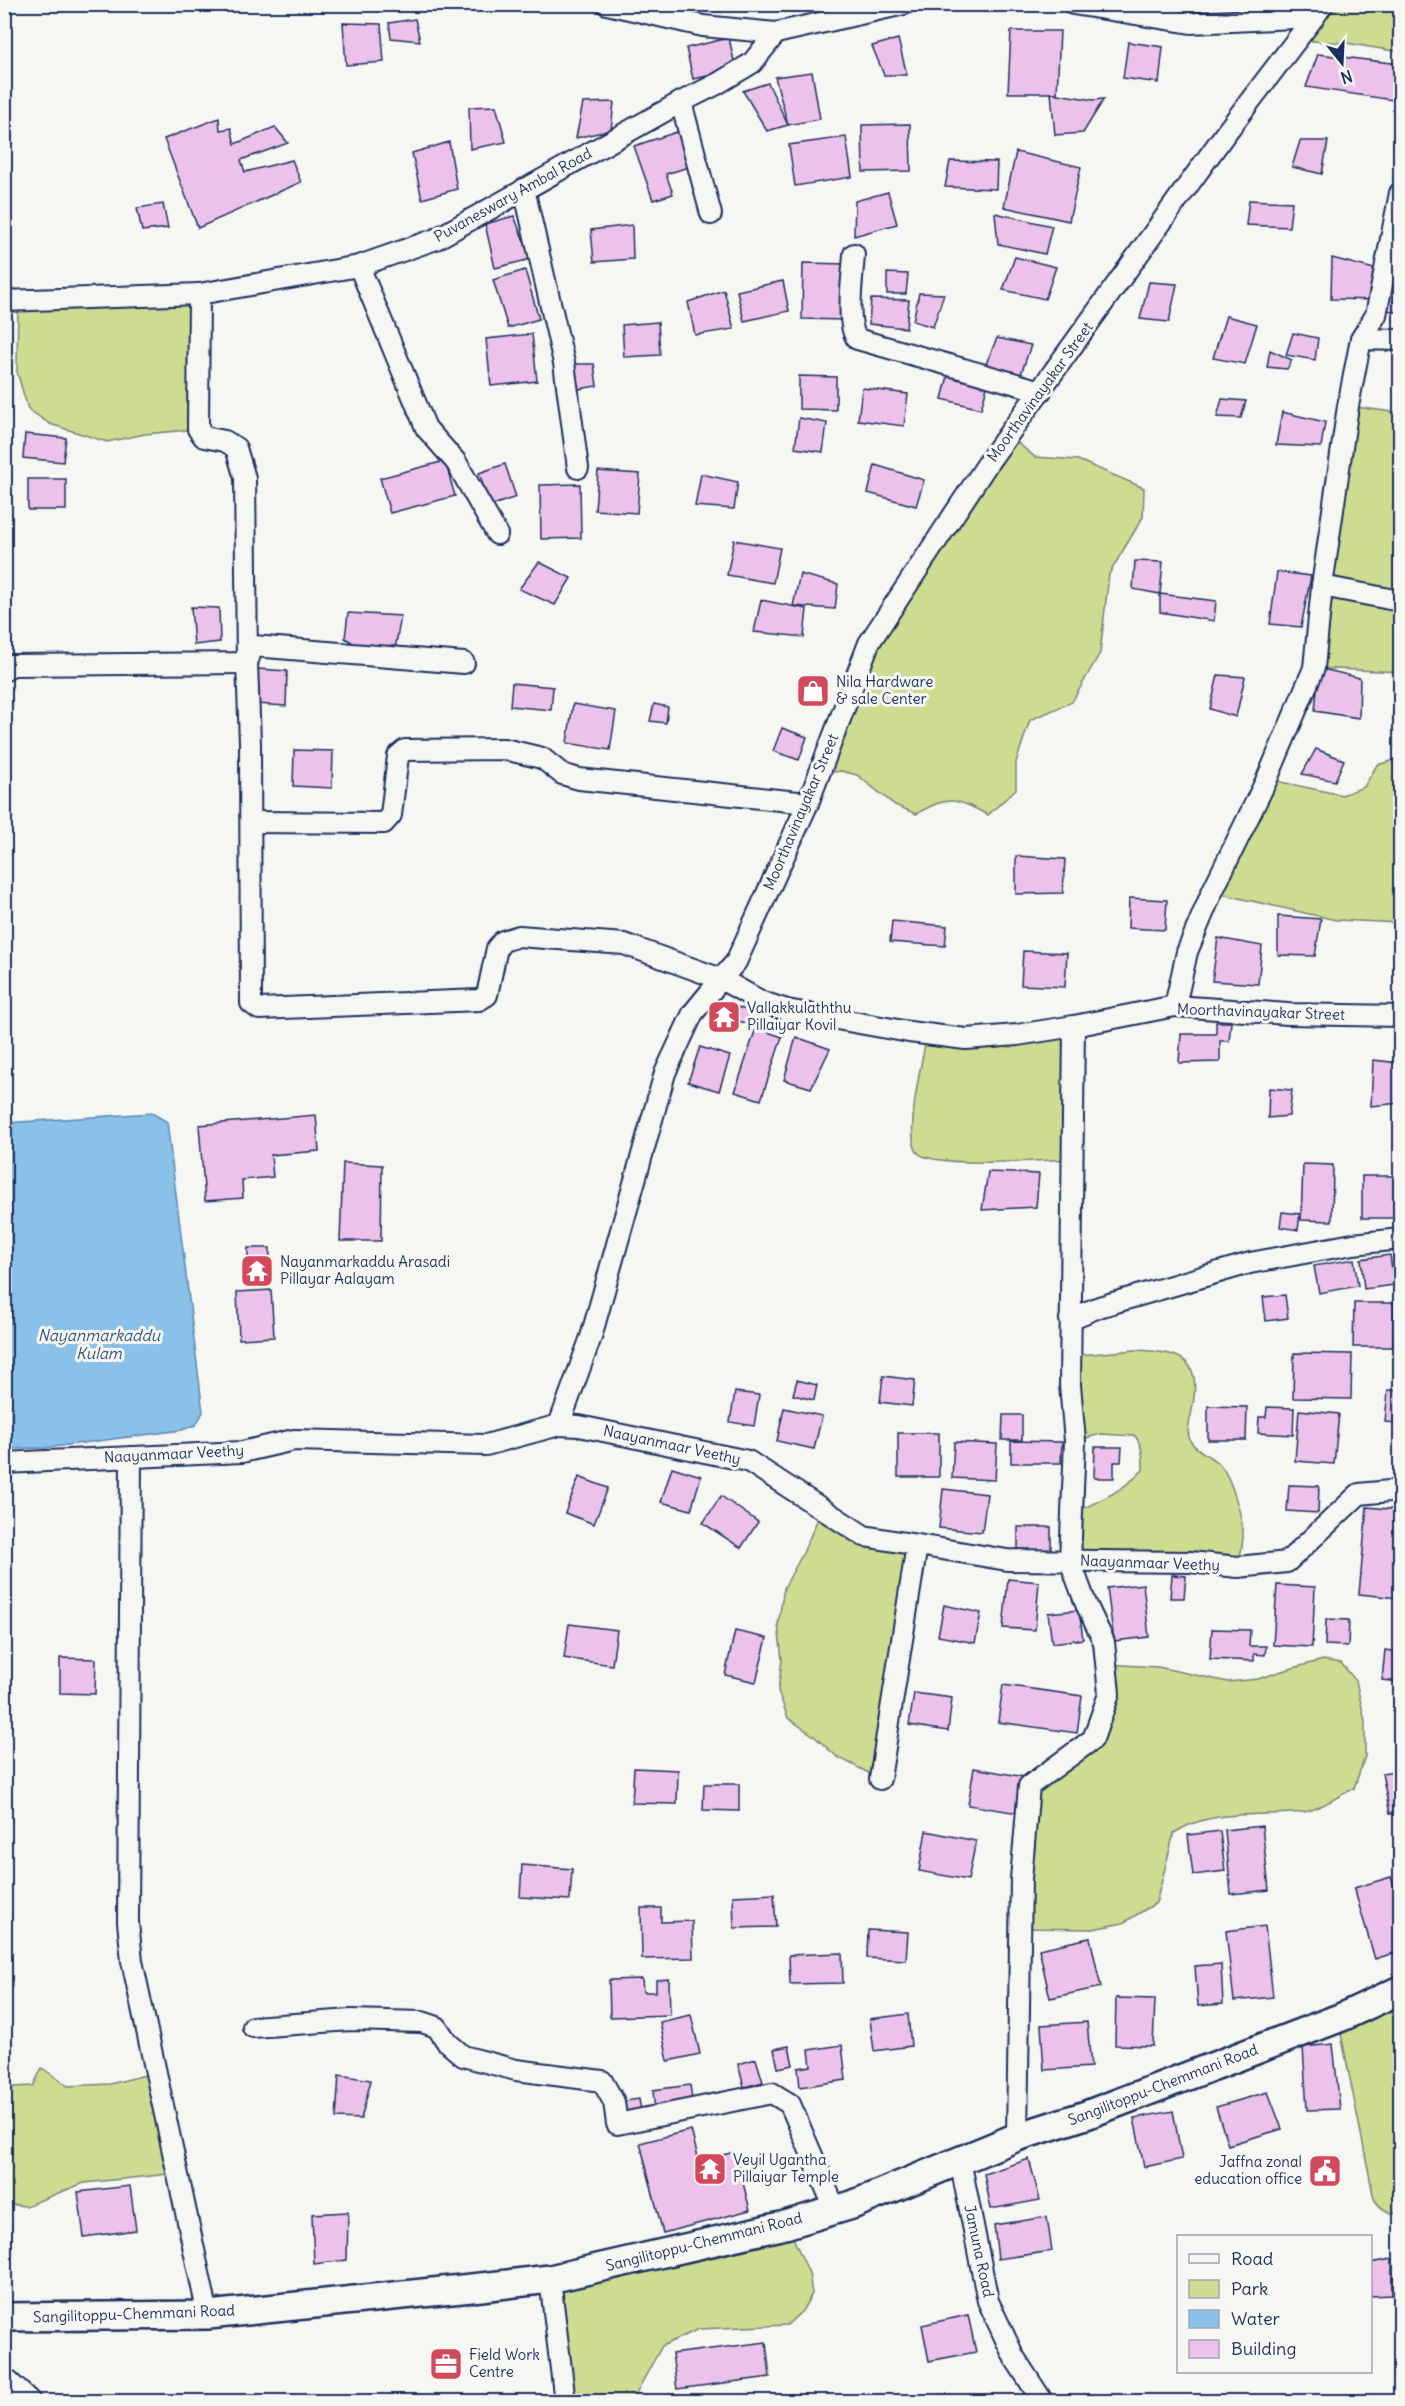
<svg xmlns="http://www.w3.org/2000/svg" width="1405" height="2406" viewBox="0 0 1405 2406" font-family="Delius,sans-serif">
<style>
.green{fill:#cddc90;stroke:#748677;stroke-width:1.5}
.water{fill:#89c1e8;stroke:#5d87b1;stroke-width:1.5}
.building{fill:#ecc2ea;stroke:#1b2f5e;stroke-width:1.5}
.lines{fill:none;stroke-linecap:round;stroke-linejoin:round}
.minor-casing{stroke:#1b2f5e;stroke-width:24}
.tertiary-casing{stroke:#1b2f5e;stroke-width:28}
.secondary-casing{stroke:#1b2f5e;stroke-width:32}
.minor{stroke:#f6f6f2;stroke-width:20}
.tertiary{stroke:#f6f6f2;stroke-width:24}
.secondary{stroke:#f6f6f2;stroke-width:27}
.labels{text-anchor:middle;stroke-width:6;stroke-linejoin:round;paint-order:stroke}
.street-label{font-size:15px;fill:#1b2f5e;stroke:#f6f6f2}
.poi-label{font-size:15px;fill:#1b2f5e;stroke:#f6f6f2;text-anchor:start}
.water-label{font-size:16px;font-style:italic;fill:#365480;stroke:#f6f6f2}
</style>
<rect width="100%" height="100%" fill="#f6f6f2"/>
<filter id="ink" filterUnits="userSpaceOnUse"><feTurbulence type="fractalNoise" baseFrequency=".0167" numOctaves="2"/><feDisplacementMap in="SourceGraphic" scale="12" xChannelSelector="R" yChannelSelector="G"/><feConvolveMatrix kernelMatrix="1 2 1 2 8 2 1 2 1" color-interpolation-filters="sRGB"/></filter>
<g filter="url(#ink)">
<!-- green -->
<g class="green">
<path d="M1323,5h77v47l-54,-9 -50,-3z"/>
<path d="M199,294l-1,135 -53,5 -38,8 -57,-18 -22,-15 -11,-37 1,-72z"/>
<path d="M1348,406l52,7v259l-86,-4z"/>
<path d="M1008,435l27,22 43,3 66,28 -1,29 -34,57 -9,79 -28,49 -42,18 -14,42v27l-28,26c-33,-17 -39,-20 -72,-1l-21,-9 -38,-30 -16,-4 -22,3 50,-131z"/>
<path d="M1395,760l5,1v162l-64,-3 -124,-28 55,-113 75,16 22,-8 13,-22z"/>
<path d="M1074,1026l-3,133c-24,1 -141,10 -154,-7 -13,-19 6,-94 10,-118z"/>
<path d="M1135,1350c51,2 68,10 56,65 -2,8 -5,19 0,27 6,9 21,15 29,23 11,11 23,54 23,70 0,10 -3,22 -5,32l-168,-6 3,-48c26,-12 50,-22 70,-43 0,-13 0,-24 -8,-34l-34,-2 -26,7 -5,-85z"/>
<path d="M822,1509l42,27 53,9 -37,234 -44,-23 -22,-20 -26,-18 -10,-27 4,-31 -4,-36 6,-36 19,-35z"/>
<path d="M1323,1660l18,3 15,18 9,40v35l-11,32c-13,7 -36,22 -50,24 -44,5 -91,-4 -130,21l-18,70 -33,20 -30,6 -73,-1 9,-142 64,-47 13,-75 52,3 70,15 30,-3 24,-8z"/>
<path d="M1400,1990v223c-12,2 -20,-5 -26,-14l-34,-170z"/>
<path d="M42,2068l26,18 42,-2 47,-12 21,101 -94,10 -58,23 -21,-2 -1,-122 9,5 20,-1z"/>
<path d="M789,2229l20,44 3,21 -10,17 -15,14 -88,4 -37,17 -27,49 -11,6h-59l-15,-122z"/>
</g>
<!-- water -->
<path class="water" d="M152,1113l15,9 36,290 -7,13 -14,5 -137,18 -40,1v-326z"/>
<!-- building -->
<g class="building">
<rect x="665" y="4" width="40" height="3"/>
<path d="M1235,4h20l-4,9 -16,-1z"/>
<path d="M415,19l5,22 -29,-3 -2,-15z"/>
<path d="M343,23l38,1 3,38 -38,3z"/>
<path d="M1011,31h49l-3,62h-49z"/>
<path d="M729,38l7,32 -43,9 -7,-31z"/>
<path d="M898,39l9,36h-23l-12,-29z"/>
<path d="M1128,42l35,5 -4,36 -36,-5z"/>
<path d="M1318,54l81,10v37l-93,-14z"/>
<path d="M812,72l8,47 -32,6 -13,-48z"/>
<path d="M768,83l20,42 -21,6 -24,-40z"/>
<path d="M1051,93l43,7 10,-1 -21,34 -28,2z"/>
<path d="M614,102l-3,28 -35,8 7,-35z"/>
<path d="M496,106l10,36 -36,7 -1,-42z"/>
<path d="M219,118l1,12 11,-2 4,16 40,-17 13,16 -47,17 4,12 47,-12 9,22 -103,46 -34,-89z"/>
<path d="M910,124l1,47 -48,1 -1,-47z"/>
<path d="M683,130l12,35 -29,9 7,20 -20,6 -19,-54z"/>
<path d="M846,137l6,40 -57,9 -6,-41z"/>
<path d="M1300,141h28l-6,33 -30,-7z"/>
<path d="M449,142l8,47 -35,10 -10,-46z"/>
<path d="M1016,152l65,15 -12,54 -65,-14z"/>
<path d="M950,161l47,1 -1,27 -51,-2z"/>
<path d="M888,192l9,32 -43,12 1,-35z"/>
<path d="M1249,200l43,2 -3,25 -43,-2z"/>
<path d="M163,204l5,24 -26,3 -5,-23z"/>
<path d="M995,213l57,13 -7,28 -47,-10z"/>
<path d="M514,216l17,43 -36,9 -10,-44z"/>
<path d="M632,225l1,34 -39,3 -3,-32z"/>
<path d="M1015,257l41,10 -11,32 -42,-9z"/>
<path d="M1332,258l50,13 -4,29 -47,-1z"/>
<path d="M1397,261h3v52l-13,-3z"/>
<path d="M803,263l45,1 -2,56 -44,-1z"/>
<path d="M525,270l14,49 -31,9 -15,-48z"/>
<path d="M887,273l21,1 -2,20h-19z"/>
<path d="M783,281l6,30 -45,10 -7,-30z"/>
<path d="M1149,282l28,2 -8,38 -29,-3z"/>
<path d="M724,290l10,39 -39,6 -7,-33z"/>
<path d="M919,293l25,1 -11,33 -20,-6z"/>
<path d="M871,299l38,1 -3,28 -37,-4z"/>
<path d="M1226,316l31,8 -12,40 -32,-6z"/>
<path d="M658,322l2,33 -36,2 -2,-32z"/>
<path d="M1293,333l25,5 -3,22 -29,-5z"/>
<path d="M532,334l5,47 -46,5 -5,-47z"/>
<path d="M997,338l34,7 -10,29 -35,-10z"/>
<path d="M1270,350l22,10 -5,9 -20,-2z"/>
<path d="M572,364h22l3,22 -24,4z"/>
<path d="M949,372l39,11 -7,26 -39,-10z"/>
<path d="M799,376l37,1v33l-37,-1z"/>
<path d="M862,388l46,6 -4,32 -46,-6z"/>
<path d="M1222,399l24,2 -5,17 -24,-1z"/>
<path d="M1282,412l43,10 -4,25 -45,-2z"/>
<path d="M799,418l28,5 -4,29 -28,-4z"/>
<path d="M25,434l41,4 -3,24 -40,-4z"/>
<path d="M445,461l10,35 -65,17 -10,-35z"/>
<path d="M505,464l11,33 -26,9 -11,-33z"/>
<path d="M875,465l49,15 -8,26 -48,-13z"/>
<path d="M598,471l42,3 -3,39 -42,-3z"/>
<path d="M701,474l37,8 -4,27 -39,-3z"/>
<rect x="28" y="479" width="38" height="31"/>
<path d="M580,484l1,54 -40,1 -1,-54z"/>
<path d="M734,540l46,8 -7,35 -46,-8z"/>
<path d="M1135,561l28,1 -3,32 -27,-5z"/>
<path d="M539,562l32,16 -16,27 -36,-16z"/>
<path d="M1277,572l34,4 -10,51 -31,-3z"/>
<path d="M800,574l38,10 -3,25 -42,-3z"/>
<path d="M1160,594l56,7 -2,20 -54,-9z"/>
<path d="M761,600l46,9 -3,28 -50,-5z"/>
<path d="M191,607l28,1 1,34 -26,3z"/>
<path d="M348,613l53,3 -6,33 -34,-1 -16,-10z"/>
<path d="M1319,668l41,10 -1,40 -44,-7z"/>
<path d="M258,669l29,2 -1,35 -30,-2z"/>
<path d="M1218,675l27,2 -9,40 -26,-8z"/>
<path d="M1398,681l2,1v33l-7,-1z"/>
<path d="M512,683l41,4 -2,23 -41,-4z"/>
<path d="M573,704l43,7 -6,39 -43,-7z"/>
<path d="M654,704l14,3 -2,16 -16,-2z"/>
<path d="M782,728l25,9 -8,23 -26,-9z"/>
<path d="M1398,734l2,1v13l-4,-1z"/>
<path d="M1316,749l28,11 -9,21 -33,-7z"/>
<path d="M294,750l39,1 -1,37 -39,-2z"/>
<path d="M1016,856l49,3 -2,34 -47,1z"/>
<path d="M1129,898l38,2 -2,30 -37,-2z"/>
<path d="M1278,916l43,3 -6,37 -37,-1z"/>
<path d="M892,921l55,5 -2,20 -55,-4z"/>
<path d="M1218,938l44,8 -4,38 -46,-3z"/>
<path d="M1023,951l44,2 -2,34 -44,-2z"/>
<path d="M729,1005l22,6 -5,12 -20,-5z"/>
<path d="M1216,1022h15l-2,19h-9v21l-41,1 2,-29h35z"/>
<path d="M756,1028l26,9 -21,63 -26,-8z"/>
<path d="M796,1037l34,12 -19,39 -27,-8z"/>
<path d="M700,1047l30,9 -11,35 -31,-9z"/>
<path d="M1373,1060l27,3v40l-29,3z"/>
<path d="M1269,1088l23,2 -3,26 -21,2z"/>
<path d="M316,1115l3,36 -48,4 2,22 -31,3 1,18 -38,3 -6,-76z"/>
<path d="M343,1163l39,2 -1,76h-41z"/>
<path d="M1303,1164l30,1 -1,56 -31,-1z"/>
<path d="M988,1172l51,2 -3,33 -54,3z"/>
<rect x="1362" y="1176" width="38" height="42"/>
<path d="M1282,1212l18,2 -2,16 -18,-3z"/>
<path d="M248,1248h22l-1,22h-21z"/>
<path d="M1390,1255l4,30 -30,4 -3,-30z"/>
<rect x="1399" y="1256" width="1" height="42"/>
<path d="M1354,1259l4,27 -39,7 -5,-27z"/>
<path d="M271,1290l3,47 -35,2 -2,-47z"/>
<path d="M1285,1295l3,23 -22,3 -3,-24z"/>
<path d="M1354,1303h40l-1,44h-40z"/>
<path d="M1294,1353l58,1 -1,45 -58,-1z"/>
<path d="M883,1376l32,4 -3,26 -32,-4z"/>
<path d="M797,1380l20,5 -3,15 -21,-5z"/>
<path d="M1388,1390l12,1v32l-15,-1z"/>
<path d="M735,1392l24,3 -5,31 -24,-4z"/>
<path d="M1208,1406l39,1 -1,33h-38z"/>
<path d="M1267,1407l27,1 -1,27 -35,-2 1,-16h7z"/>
<path d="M784,1408l38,8 -8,33 -37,-8z"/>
<path d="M1299,1410l40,4 -5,50 -39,-3z"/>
<path d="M1003,1415h19v25h-20z"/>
<rect x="898" y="1433" width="41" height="44"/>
<path d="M1011,1441l51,1 -1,21h-50z"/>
<path d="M954,1442l43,2 -2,36 -43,-2z"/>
<path d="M1095,1447h27l-1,15h-7v16h-20z"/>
<path d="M672,1467l29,9 -10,34 -30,-8z"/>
<path d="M579,1477l29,11 -14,36 -29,-11z"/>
<path d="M1289,1485l30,1 -1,27 -31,-2z"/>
<path d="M943,1489l44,5 -5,38 -43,-4z"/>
<path d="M721,1496l37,26 -17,26 -38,-25z"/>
<path d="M1367,1507l33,3 -2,88 -39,-4z"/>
<rect x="1018" y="1527" width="33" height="23"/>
<path d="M1172,1575l14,1 -2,22h-14z"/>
<path d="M1008,1579l31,3 -4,48 -32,-2z"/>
<path d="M1143,1584l6,53 -35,4 -7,-53z"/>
<path d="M1277,1585l38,2 -3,60 -39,-2z"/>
<path d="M944,1605l37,8 -6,30 -37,-7z"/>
<path d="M1079,1610l4,29 -31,4 -4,-30z"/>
<path d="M1326,1619l23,1 -1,26 -23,-1z"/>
<path d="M569,1624l48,6 -5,35 -48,-7z"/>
<path d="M1212,1629l38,1 -1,16h17l-1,9 -11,-1v7l-44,-2z"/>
<path d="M735,1631l32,7 -11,44 -31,-7z"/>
<path d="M1385,1650l15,2v30l-18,-2z"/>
<path d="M60,1658l36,1 -1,35 -35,-1z"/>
<path d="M1003,1685l79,11 -5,37 -79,-11z"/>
<path d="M914,1693l38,5 -4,33 -39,-6z"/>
<path d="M634,1768l44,2 -1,34 -45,-1z"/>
<path d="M974,1768l51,9 -7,36 -50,-8z"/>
<path d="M1400,1770v42l-10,2 -8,-41z"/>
<path d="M704,1784h35v27l-36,-1z"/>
<path d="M1262,1826l7,64 -38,4 -6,-64z"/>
<path d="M926,1831l50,10 -8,39 -49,-9z"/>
<path d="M1220,1831l5,40 -32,4 -5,-40z"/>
<path d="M522,1865l50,4 -2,31 -50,-3z"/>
<path d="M1391,1877l9,29v45l-25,8 -21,-71z"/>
<path d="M774,1894l2,33 -42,1 -1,-32z"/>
<path d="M641,1908h20v14l31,-1 1,37 -51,1z"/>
<path d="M1265,1926l8,71 -39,4 -8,-70z"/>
<path d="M868,1930l40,2 -2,28 -39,-2z"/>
<path d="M1090,1938l11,49 -51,11 -11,-49z"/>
<path d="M842,1953l1,30 -53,1 -1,-29z"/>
<path d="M1221,1964l2,40 -25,2 -3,-40z"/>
<path d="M642,1979l1,13h13v-12l13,-1 1,36 -60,2 -1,-37z"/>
<path d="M1116,1998l39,1 -2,47 -38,-1z"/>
<path d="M908,2014l3,32 -37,5 -4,-32z"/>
<path d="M691,2015l9,39 -32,7 -8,-39z"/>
<path d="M1087,2022l4,45 -47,3 -3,-45z"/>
<path d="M1333,2044l7,65 -33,1 -4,-63z"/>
<path d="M842,2045l4,35 -46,7 -2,-19 13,-2 -2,-16z"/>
<path d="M789,2046l4,19 -15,3 -4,-19z"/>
<path d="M756,2059l7,23 -19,5 -6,-23z"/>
<path d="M339,2075l32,5 -10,39 -25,-1z"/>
<path d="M690,2085l3,22 -38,5 -2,-22z"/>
<path d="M1268,2092l14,37 -54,16 -12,-38z"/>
<path d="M639,2099l2,12 -19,3 -3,-12z"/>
<path d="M1173,2111l9,48 -38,8 -10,-49z"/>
<path d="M691,2130l8,31 36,-9 15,58 -87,23 -23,-90z"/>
<path d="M1029,2159l11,41 -49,9 -7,-35z"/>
<path d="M130,2186l6,44 -52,7 -6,-45z"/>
<path d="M348,2212l-1,48 -33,4 -2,-50z"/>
<path d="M1047,2217l5,34 -54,8 -4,-34z"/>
<path d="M1392,2259v36l-22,1v-33z"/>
<rect x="1392" y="2277" width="8" height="18"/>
<path d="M968,2315l8,37 -47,9 -7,-36z"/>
<path d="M766,2342l4,35 -93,12 -5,-35z"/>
</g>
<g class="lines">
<!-- minor casing -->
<g class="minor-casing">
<g id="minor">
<path d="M607,4l96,22 73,7 128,-29"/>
<path d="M1073,4l118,19 123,-6 9,-13"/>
<path d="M1314,17l-89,117 -235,326 -121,183 -61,160 -72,159 -15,17 41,23 25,8 122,22 57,7 51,-4 57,-9 101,-20 113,8 112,2"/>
<path d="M681,102l30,112"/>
<path d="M524,189l40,174 14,105"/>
<path d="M854,254c-1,21 -9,68 3,85l184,52"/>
<path d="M359,266l67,162 30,34 41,72"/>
<path d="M199,294l-1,135 6,8 21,4 11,7 9,30 2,185 3,80 1,260 8,6 220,-9 8,-5 10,-47 6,-7 16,-5 105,8 97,35 -28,34 -28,60 -74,264 -32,88"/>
<path d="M4,301l195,-7 160,-28 77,-27 245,-137 36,-18 35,-21 24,-30"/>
<path d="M1361,339l15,-24 24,-122"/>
<path d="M1322,586l78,15"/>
<path d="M4,671l7,-6 236,-2 6,-17 211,17"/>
<path d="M251,822l133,1 7,-8 7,-59 7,-6 99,-1 38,9 20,16 17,5 229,24"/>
<path d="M1175,1006l12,-54 25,-60 55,-113 47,-111 8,-82 26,-180 13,-67 39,1"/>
<path d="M1070,1319l29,-12 151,-44 103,-19 47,-5"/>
<path d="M131,1457l-3,465 4,39 76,354"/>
<path d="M4,1463l238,-11 52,-12 192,5 73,-20 20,1 169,35 116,75 143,24 183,2 48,5 49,-5 72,-68 41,-4"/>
<path d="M880,1779l37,-234"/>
<path d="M253,2027l98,-7 71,2 15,5 10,15 16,14 53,14 86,11 12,21 3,22 155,-31 18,11 45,105"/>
<path d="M1017,2137l4,-258 8,-93 64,-47 16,-45 -5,-52 -18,-38 -16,-43 5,-120 -5,-56 4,-359"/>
<path d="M960,2160l28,141 26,56 29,45"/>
<path d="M550,2279l15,123"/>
</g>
</g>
<!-- tertiary casing -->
<g class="tertiary-casing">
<path id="tertiary" d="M4,2380l24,22"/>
</g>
<!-- secondary casing -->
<g class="secondary-casing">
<path id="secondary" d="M4,2317l204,-2 273,-28 69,-8 235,-54 67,-20 165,-68 69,-22 256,-98 58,-27"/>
</g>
<!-- minor -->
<use href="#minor" class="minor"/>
<!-- tertiary -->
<use href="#tertiary" class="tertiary"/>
<!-- secondary -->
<use href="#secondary" class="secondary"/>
</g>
</g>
<!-- icons -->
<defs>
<g id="shop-square" transform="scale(1.725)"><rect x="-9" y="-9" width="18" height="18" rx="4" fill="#d1495b" stroke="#f6f6f2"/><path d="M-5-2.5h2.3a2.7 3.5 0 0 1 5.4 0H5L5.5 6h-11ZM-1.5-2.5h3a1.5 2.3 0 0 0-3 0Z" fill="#fff"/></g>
<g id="temple-square" transform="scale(1.725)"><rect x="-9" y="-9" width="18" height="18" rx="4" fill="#d1495b" stroke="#f6f6f2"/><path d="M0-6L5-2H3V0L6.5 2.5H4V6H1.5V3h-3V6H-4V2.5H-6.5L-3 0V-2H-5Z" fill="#fff"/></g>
<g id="civic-square" transform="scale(1.725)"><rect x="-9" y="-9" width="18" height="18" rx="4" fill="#d1495b" stroke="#f6f6f2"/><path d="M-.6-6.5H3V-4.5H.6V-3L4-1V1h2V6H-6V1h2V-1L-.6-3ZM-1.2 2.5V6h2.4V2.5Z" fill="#fff"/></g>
<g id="office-square" transform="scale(1.725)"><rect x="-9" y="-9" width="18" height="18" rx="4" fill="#d1495b" stroke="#f6f6f2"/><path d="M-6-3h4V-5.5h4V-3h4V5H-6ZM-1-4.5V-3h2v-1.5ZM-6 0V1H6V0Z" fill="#fff"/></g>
</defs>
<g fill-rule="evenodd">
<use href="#shop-square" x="813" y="691"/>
<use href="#temple-square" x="724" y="1017"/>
<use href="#temple-square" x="257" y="1271"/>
<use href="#temple-square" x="710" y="2169"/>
<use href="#civic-square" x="1325" y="2171"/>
<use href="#office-square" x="446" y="2364"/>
</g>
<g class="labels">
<!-- street labels -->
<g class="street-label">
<text transform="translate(513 195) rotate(-29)" y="5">Puvaneswary Ambal Road</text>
<text transform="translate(1040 392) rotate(-54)" y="5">Moorthavinayakar Street</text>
<text transform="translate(801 812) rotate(-67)" y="5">Moorthavinayakar Street</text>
<text transform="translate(1261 1012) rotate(2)" y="5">Moorthavinayakar Street</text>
<text transform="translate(672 1445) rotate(12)" y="5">Naayanmaar Veethy</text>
<text transform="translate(174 1454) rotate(-3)" y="5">Naayanmaar Veethy</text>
<text transform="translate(1150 1563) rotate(2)" y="5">Naayanmaar Veethy</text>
<text transform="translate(1163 2085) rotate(-21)" y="5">Sangilitoppu-Chemmani Road</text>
<text transform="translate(704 2242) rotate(-14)" y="5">Sangilitoppu-Chemmani Road</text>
<text transform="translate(979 2251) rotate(78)" y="5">Jamuna Road</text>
<text transform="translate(134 2314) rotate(-2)" y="5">Sangilitoppu-Chemmani Road</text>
</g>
<!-- poi labels -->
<g class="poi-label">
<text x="836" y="687">Nila Hardware<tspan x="836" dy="17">&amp; sale Center</tspan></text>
<text x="747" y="1013">Vallakkulaththu<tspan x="747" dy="17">Pillaiyar Kovil</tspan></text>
<text x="280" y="1267">Nayanmarkaddu Arasadi<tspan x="280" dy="17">Pillayar Aalayam</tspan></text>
<text x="733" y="2165">Veyil Ugantha<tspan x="733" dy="17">Pillaiyar Temple</tspan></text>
<text x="1302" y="2167" text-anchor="end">Jaffna zonal<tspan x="1302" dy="17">education office</tspan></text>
<text x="469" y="2360">Field Work<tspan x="469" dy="17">Centre</tspan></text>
</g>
<!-- water labels -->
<g class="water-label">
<text x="99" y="1341">Nayanmarkaddu<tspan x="99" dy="18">Kulam</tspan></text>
</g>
</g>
<!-- margin -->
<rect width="1405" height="2406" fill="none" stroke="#f6f6f2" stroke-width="24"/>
<rect x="12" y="12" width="1381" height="2382" fill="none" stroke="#1b2f5e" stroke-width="2" filter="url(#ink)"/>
<!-- legend -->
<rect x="1177" y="2235" width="195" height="138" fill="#f6f6f2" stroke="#9ea6b7" stroke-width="1.5"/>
<rect x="1189" y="2254" width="30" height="9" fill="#f6f6f2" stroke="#9ea6b7" stroke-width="1.5"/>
<text x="1231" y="2265" font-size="18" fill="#1b2f5e">Road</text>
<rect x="1189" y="2280" width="30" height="18" fill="#cddc90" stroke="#9ea6b7" stroke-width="1.5"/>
<text x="1231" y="2295" font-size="18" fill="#1b2f5e">Park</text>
<rect x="1189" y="2310" width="30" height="18" fill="#89c1e8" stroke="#9ea6b7" stroke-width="1.5"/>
<text x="1231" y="2325" font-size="18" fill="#1b2f5e">Water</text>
<rect x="1189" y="2340" width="30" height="18" fill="#ecc2ea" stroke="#9ea6b7" stroke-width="1.5"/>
<text x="1231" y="2355" font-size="18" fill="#1b2f5e">Building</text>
<!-- north arrow -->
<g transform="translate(1342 63) rotate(162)" stroke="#f6f6f2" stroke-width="4.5" paint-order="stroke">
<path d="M0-4.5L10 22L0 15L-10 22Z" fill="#1b2f5e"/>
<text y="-9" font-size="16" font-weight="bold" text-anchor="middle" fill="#1b2f5e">N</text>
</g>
</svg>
